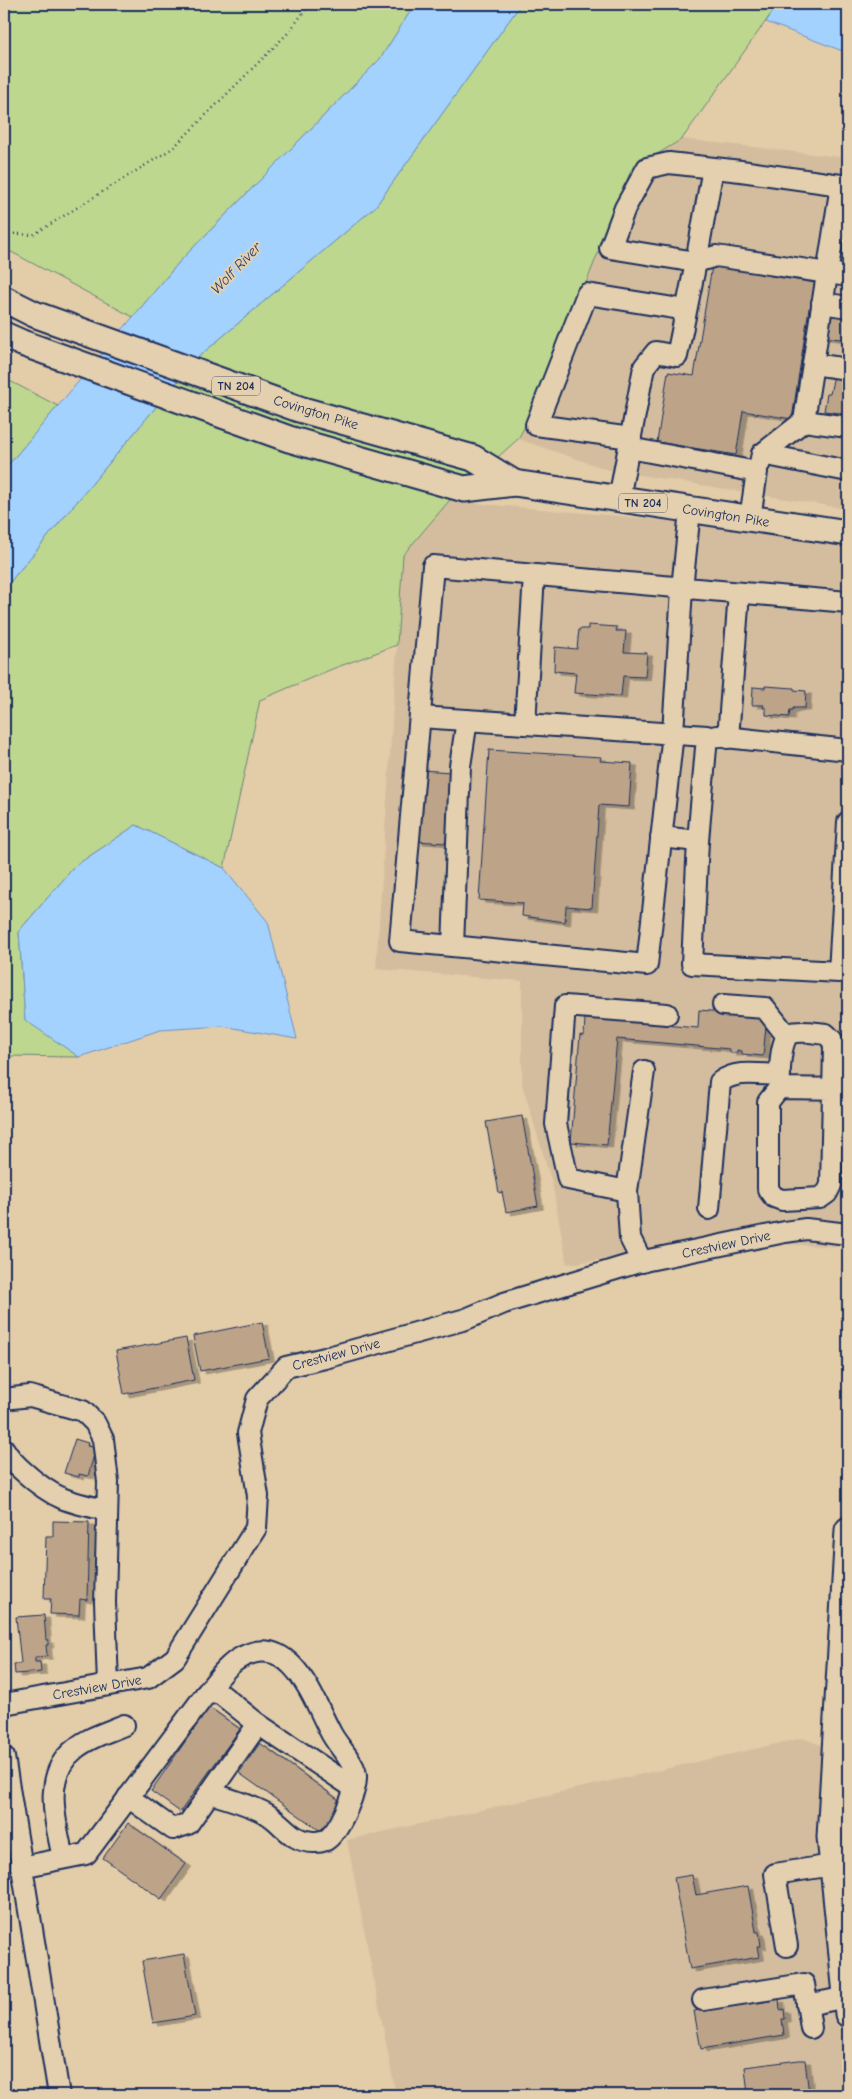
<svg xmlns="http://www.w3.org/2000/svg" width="852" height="2099" viewBox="0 0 852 2099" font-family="'Comic Neue',sans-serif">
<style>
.built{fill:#d4bd9e}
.green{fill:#bdd78f;stroke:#6c8376}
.water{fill:#a4d2ff;stroke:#6d91bf}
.building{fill:#bda489;stroke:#1b2f5e;filter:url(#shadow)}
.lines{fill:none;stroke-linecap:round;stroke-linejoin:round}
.minor-casing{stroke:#1b2f5e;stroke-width:24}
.major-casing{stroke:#1b2f5e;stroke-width:29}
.path{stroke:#1b2f5e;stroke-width:2.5;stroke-dasharray:1 4;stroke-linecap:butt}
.minor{stroke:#e4d0ae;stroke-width:20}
.major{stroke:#e4d0ae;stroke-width:25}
.labels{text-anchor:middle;stroke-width:4;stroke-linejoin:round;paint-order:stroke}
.shield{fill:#e4d0ae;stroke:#575f76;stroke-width:1}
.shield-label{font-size:12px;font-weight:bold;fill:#1b2f5e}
.street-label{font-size:14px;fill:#1b2f5e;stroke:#e4d0ae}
.water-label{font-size:15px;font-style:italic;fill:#293f6e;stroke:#e4d0ae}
</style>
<defs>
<filter id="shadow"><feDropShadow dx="5.5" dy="3" stdDeviation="0" flood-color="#0004"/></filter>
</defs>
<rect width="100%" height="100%" fill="#e3cca8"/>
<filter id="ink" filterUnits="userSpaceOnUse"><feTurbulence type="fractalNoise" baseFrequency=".02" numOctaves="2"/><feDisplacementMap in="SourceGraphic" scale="10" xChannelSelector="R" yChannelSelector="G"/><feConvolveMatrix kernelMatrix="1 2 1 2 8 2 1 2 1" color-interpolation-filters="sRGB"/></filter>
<g filter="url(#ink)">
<!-- built -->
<g class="built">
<path d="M682,139l166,19v351l-239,-39 -91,-31 24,-45 89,-224z"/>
<path d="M449,501l399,35v680l-2,31 -107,-5 -172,22 -15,-81 -30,-99v-103l-146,-12 27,-414z"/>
<path d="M803,1738l45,18v339h-452l-49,-255z"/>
</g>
<!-- green -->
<g class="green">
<path d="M4,4h411l-35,55 -199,201 -48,57 -129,-69z"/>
<path d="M521,4h257l-96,135 -51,31 -89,224 -24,45 -69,62 -46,54 -6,90 -65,24 -72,31 -36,168 -88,-43 -61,41 -56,65 6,88 54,38 -75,-1v-467l192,-230 179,-152z"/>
<path d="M4,378l54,28 -54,64z"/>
</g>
<!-- water -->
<g class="water">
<path d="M415,4h106l-146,203 -179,152 -192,230v-119l177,-210 199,-201z"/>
<path d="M778,4h70v49l-82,-31z"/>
<path d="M136,825l88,43 44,54 29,117 -74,-13 -63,4 -81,27 -54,-37 -6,-89 56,-65z"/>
</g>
<!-- building -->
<g class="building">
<path d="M712,266l51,8 1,-8 9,1 -2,9 45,7 -4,25h-3l-17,111 -49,-8 -7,44 -79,-13 11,-70 26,4z"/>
<path d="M827,315l21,3v22l-24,-3z"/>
<path d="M834,375l14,3v36l-24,-3 3,-17h3z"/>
<path d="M588,625l29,2 -1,4h10l-2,21 23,1 -2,24 -22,-1 -2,20 -47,-3 2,-20 -22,-2 1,-24 22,2 2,-20h9z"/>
<path d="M765,686l29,2v2l12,1 -1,17h-12v2h-3l-1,7 -23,-2v-7h-3l1,-3h-12l1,-18 12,1z"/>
<path d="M489,750l112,7 -1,4 32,2 -3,44 -30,-2 -7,103 -26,-2 -1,16 -43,-6 1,-13 -44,-3z"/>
<path d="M422,770l29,2 -5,71 -29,-2z"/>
<path d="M699,1010l68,6 -4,40 -21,-2v-3l-5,-1v3h-7v-4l-113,-10 -10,106 -36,-3 9,-107 4,1 1,-18 113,10z"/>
<path d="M522,1116l16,90 -32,6 -4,-20 -3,1 -13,-71z"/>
<path d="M262,1322l7,36 -69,13 -7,-35z"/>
<path d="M186,1338l8,42 -70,14 -8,-43z"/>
<path d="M75,1439l13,4 -1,3 9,2 -8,28 -9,-2v3l-15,-4z"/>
<path d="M53,1521l36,1 -2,78 -7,-1 -1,16 -29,-1 1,-15h-7l2,-63h7z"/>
<path d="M44,1615l2,25h2v5h-2l1,11 -12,1v5h5l1,10 -26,2 -1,-10 7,-1 -5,-46z"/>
<path d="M209,1707l31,22 -60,83 -29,-21z"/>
<path d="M260,1743l83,60 -21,29 -83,-59z"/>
<path d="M128,1823l58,41 -25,35 -58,-41z"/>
<path d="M692,1875l4,20 52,-9 8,46h3l2,14h-4l2,11 -69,12 -16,-91z"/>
<path d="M184,1954l11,62 -42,7 -11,-62z"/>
<path d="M779,1999l1,11 4,-1 1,10h-3l2,16 -83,14 -7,-38 63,-11 1,3z"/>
<path d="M799,2060h6l4,35h-61l-3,-28z"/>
</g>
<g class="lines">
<!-- minor casing -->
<g class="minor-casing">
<g id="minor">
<path d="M713,168l-17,94 20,-6 132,20"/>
<path d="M822,303l26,4"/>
<path d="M813,364l35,5"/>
<path d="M804,421l44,6"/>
<path d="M631,438l-95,-13 51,-131 99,16"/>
<path d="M629,448l128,24 -7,46"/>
<path d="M762,454l42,-33 37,-236"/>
<path d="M760,463l2,-9 86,17"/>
<path d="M619,499l25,-132 12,-15 21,4 19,-94 -86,-14 15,-40 22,-40 22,-5 72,8 107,15"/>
<path d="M690,510l-8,79 -9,144 -26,232 -247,-24 33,-375 415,36"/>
<path d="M420,717l287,19 -9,105 -6,123 147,8 9,-150"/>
<path d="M525,724l9,-149"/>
<path d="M716,736l132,14"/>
<path d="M728,738l11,-145"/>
<path d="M661,837l37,4"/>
<path d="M453,946l7,-180 7,-46"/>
<path d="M723,1005l42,3 22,28"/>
<path d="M779,1088l-11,14v87l6,8 8,3 38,-2 7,-5 4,-8 3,-138 -2,-7 -6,-6c-10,-1 -25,-4 -35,-1 -12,5 -11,43 -12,55l69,1"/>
<path d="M627,1191l-59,-12 -12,-55 9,-118 102,8"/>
<path d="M709,1209l11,-127c17,-13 40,-7 60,-7"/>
<path d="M642,1262l-12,-24 -3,-47 17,-120"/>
<path d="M4,1399l26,-3 53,15 12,12 8,16 5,43 -3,120 3,83"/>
<path d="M4,1449c5,9 12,16 20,23 30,27 44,30 82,38"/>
<path d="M205,1695c10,-12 22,-31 37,-38 50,-26 72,45 89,76 6,12 25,31 25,43 1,15 -17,56 -30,64 -3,1 -9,2 -11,2 -23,1 -31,-18 -48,-28 -18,-10 -38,-15 -57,-21"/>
<path d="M4,1704l144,-26 27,-20 81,-130 2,-32 -10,-63 9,-34 29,-32 39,-9 141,-39 38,-16 135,-41 146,-30 21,-3 42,5"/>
<path d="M4,1757l55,338"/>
<path d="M128,1797l45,32 15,-5 70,-100"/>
<path d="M63,1858c-7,-35 -22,-83 12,-109 14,-12 33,-17 49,-24"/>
<path d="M21,1867l65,-13 119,-159 13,-3 40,32 96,64"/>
<path d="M787,1946l-12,-72 58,-9"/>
<path d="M703,2000l101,-16 7,44"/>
<path d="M807,2005l40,-8"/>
</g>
</g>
<!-- major casing -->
<g class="major-casing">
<g id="major">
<path d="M4,299l30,15 265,95 174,49 41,25"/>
<path d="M4,335l18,8 267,96 175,50 50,-6 334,50"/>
<path d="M848,1530l-18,307 18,177"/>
</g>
</g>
<!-- path -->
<path class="path" d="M4,233l29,2 140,-87 115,-115 22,-29"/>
<!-- minor -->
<use href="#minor" class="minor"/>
<!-- major -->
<use href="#major" class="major"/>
</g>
</g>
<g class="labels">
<!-- shield labels -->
<g class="shield">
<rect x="212" y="376.5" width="48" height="19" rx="4"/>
<rect x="619" y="493.5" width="48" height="19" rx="4"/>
</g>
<g class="shield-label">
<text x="236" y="390">TN 204</text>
<text x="643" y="507">TN 204</text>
</g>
<!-- street labels -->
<g class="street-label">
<text transform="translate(316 412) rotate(17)" y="5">Covington Pike</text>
<text transform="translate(726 515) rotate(9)" y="5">Covington Pike</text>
<text transform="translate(726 1244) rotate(-12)" y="5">Crestview Drive</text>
<text transform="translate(336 1354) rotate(-15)" y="5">Crestview Drive</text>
<text transform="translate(97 1687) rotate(-10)" y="5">Crestview Drive</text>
</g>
<!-- water labels -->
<g class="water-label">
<text transform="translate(236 268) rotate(-46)" y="5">Wolf River</text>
</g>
</g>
<!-- margin -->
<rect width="852" height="2099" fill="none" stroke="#e4d0ae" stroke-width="20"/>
<rect x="10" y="10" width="832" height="2079" fill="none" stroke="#1b2f5e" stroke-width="2" filter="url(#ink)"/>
</svg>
